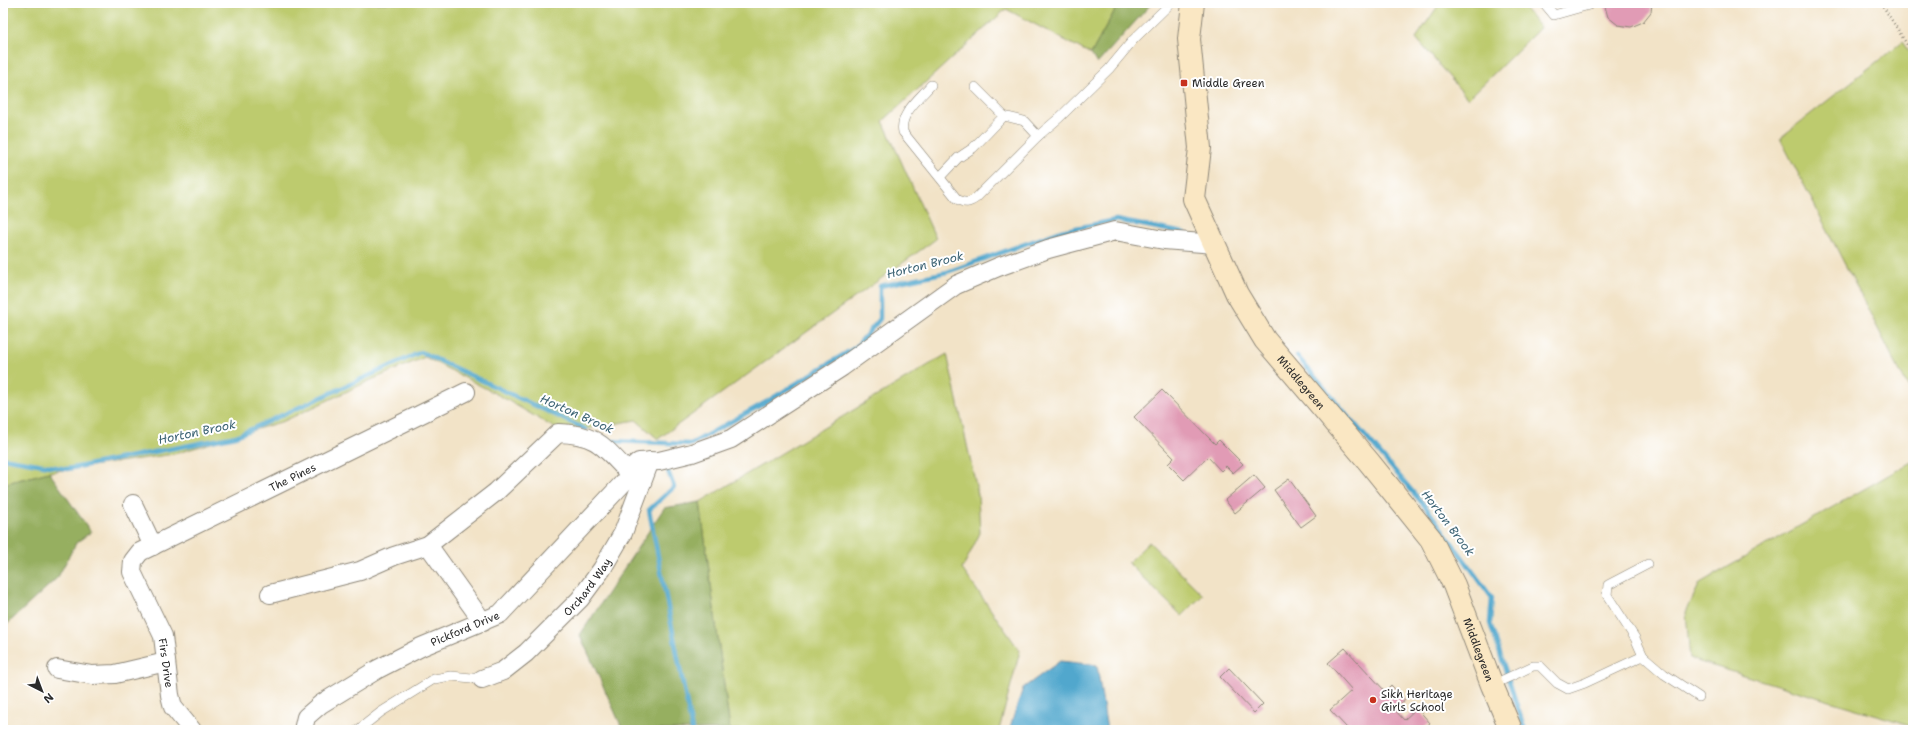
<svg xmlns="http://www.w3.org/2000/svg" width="1916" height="733" viewBox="0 0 1916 733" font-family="'Shantell Sans',sans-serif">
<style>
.green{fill:#bdcb6e;stroke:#747b4c}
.forest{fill:#96af61;stroke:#606d46}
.water{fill:#51a7cd;stroke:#3e697c}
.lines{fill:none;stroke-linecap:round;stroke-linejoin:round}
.stream{stroke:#51a7cd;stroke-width:4.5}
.building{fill:#e19bb5}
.lane-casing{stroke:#8e8779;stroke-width:10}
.street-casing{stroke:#8e8779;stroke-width:20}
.secondary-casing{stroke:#8e8779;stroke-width:24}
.path{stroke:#8e8779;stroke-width:2.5;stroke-dasharray:1 3;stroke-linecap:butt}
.lane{stroke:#fff;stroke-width:9}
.street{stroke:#fff;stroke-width:18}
.secondary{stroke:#fae7c3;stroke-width:22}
.poi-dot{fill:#c8321e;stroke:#fff;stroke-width:1.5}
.labels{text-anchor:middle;stroke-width:4;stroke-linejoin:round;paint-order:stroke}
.poi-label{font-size:11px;fill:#2b2b2b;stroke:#fff;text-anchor:start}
.street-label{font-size:11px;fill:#2b2b2b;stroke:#fff}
.water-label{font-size:12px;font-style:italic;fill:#3c6374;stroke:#fff}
</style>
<rect width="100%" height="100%" fill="#fff"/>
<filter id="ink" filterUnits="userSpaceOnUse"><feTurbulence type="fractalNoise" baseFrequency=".025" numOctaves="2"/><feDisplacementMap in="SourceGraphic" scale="8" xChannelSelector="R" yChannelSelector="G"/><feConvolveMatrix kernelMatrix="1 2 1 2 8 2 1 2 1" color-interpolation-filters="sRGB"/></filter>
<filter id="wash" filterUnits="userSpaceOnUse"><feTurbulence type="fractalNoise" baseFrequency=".012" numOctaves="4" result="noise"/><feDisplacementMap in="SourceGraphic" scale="16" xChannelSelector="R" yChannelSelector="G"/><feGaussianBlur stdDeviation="0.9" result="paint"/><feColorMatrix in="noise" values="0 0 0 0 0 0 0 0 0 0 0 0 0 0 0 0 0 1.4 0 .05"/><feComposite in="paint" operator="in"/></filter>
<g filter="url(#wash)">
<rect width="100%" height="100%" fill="#f2e3c7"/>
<!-- green -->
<g class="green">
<path d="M3,3h1116l-28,51 -85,-45 -123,112 53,118 -278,200 -22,-19 -73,13 -61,-36 -77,-40 -56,24 -85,40 -110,33 -125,18 -46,12z"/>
<path d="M1440,3h81l19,25 -72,71 -52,-61z"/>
<path d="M1902,42l11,15v340l-133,-259z"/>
<path d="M947,354l31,141 2,38 -18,36 58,82 -21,79h-269l-30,-228z"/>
<path d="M1913,461v265l-223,-67 -4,-47 14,-29z"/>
<path d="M1149,542l54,53 -21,21 -54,-53z"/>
</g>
<!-- forest -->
<g class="forest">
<path d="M1119,3h33l-55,61 -6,-10z"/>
<path d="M49,472l42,60 -15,11 -18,34 -55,51v-144z"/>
<path d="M700,502l30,228h-107l-43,-95 84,-127z"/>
</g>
<!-- water -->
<path class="water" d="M1060,661l37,4 10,65h-98l14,-42z"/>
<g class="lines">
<!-- stream -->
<g class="stream">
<path d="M1297,356l132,155 63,87 -2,25 35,107"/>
<path d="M604,438l7,3 80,3 77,-43 88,-54 24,-28v-33l67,-14 114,-41 55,-11 68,13"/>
<path d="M3,458l64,11 169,-33 185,-84 164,77"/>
<path d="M668,471l6,16 -25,23 43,220"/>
</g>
</g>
<g id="blocks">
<!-- building -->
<g class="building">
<path d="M1604,3h48l-1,9 -8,10 -12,5 -13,-2 -10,-8z"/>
<path d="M1162,390l53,54 4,-4 24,24 -10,9 -7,-7 -5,5 -13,-14 -24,23 -16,-16 6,-6 -40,-41z"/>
<path d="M1254,475l11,13 -30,25 -10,-13z"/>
<path d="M1289,479l27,37 -15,11 -27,-37z"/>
<path d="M1345,648l40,43 6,-6 14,15 -11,9 10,11 13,-12 13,15 -8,7h-77l2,-2 -17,-18 22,-20 -24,-27z"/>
<path d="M1229,668l34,36 -9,9 -34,-36z"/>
</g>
</g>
</g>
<g filter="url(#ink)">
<use href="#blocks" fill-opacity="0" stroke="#8e8779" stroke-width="1"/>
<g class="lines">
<!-- lane casing -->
<g class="lane-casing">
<g id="lane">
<path d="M1544,3l10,12 35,-10"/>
<path d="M931,85c-11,13 -32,29 -28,47l54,67c8,5 12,4 19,-1l62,-62 21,-18 50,-49 25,-30 37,-36"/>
<path d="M975,87l29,29 20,5 14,15"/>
<path d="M940,177l18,-19 15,-10 31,-32"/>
<path d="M1643,656l-8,-18 -28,-43 1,-10 40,-21"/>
<path d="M1492,685l41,-19h7l17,17 11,6 17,-6 58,-27 21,18 35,23"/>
<path d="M358,730l23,-18 53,-33 17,-3 31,3"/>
</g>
</g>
<!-- street casing -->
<g class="street-casing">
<g id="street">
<path d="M133,504l20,42"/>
<path d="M428,545l55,77"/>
<path d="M270,594l90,-23 34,-15 34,-11 68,-53 62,-59c39,1 45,13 70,39"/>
<path d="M57,669l35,6 23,-1 51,-12"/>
<path id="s1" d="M482,679l21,-8 23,-18 54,-54 22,-30 21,-36 27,-72"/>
<path id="s2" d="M192,730l-19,-23 -3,-12 -7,-59 -31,-64 1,-11 7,-9 326,-160"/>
<path id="s3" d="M303,730l3,-13 15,-13 57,-35 43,-22 79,-33 125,-133 3,-9 11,-10 20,-1 33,-8 39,-14 111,-72 114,-82 42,-18 50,-18 67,-18 49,9 51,4"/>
</g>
</g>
<!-- secondary casing -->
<g class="secondary-casing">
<g id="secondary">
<path id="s4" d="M1193,3l-4,36 11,109 -6,51 43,95 28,46 104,122 62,77 23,46 38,100 19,45"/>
</g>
</g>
<!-- path -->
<path class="path" d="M1881,3l32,51"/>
<!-- lane -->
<use href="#lane" class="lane"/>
<!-- street -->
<use href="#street" class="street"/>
<!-- secondary -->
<use href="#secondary" class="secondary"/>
</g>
</g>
<!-- markers -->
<g class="poi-dot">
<rect x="1180" y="79" width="8" height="8" rx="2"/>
<circle cx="1373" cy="700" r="4"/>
</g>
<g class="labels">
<!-- poi labels -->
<g class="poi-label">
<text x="1192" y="87">Middle Green</text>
<text x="1381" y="698">Sikh Heritage<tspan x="1381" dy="13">Girls School</tspan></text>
</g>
<!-- street labels -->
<g class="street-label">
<text dy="4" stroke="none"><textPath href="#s4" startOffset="411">Middlegreen</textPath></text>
<text dy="4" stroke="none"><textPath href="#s2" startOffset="365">The Pines</textPath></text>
<text dy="4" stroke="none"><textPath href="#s1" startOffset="142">Orchard Way</textPath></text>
<text dy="4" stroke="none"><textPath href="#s3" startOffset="196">Pickford Drive</textPath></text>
<text dy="4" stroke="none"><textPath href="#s4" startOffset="735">Middlegreen</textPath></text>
<text transform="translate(166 663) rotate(82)" y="4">Firs Drive</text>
</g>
<!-- water labels -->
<g class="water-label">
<text transform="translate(925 265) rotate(-14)" y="4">Horton Brook</text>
<text transform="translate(577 414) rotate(24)" y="4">Horton Brook</text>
<text transform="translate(197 432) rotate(-12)" y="4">Horton Brook</text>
<text transform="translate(1448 523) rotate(53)" y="4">Horton Brook</text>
</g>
</g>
<!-- margin -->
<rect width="1916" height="733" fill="none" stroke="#fff" stroke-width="16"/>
<!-- north arrow -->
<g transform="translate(42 691) rotate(138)" stroke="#ffffff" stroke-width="3" paint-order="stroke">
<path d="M0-3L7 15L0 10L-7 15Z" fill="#2b2b2b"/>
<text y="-6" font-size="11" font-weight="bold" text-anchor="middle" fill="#2b2b2b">N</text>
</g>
</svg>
